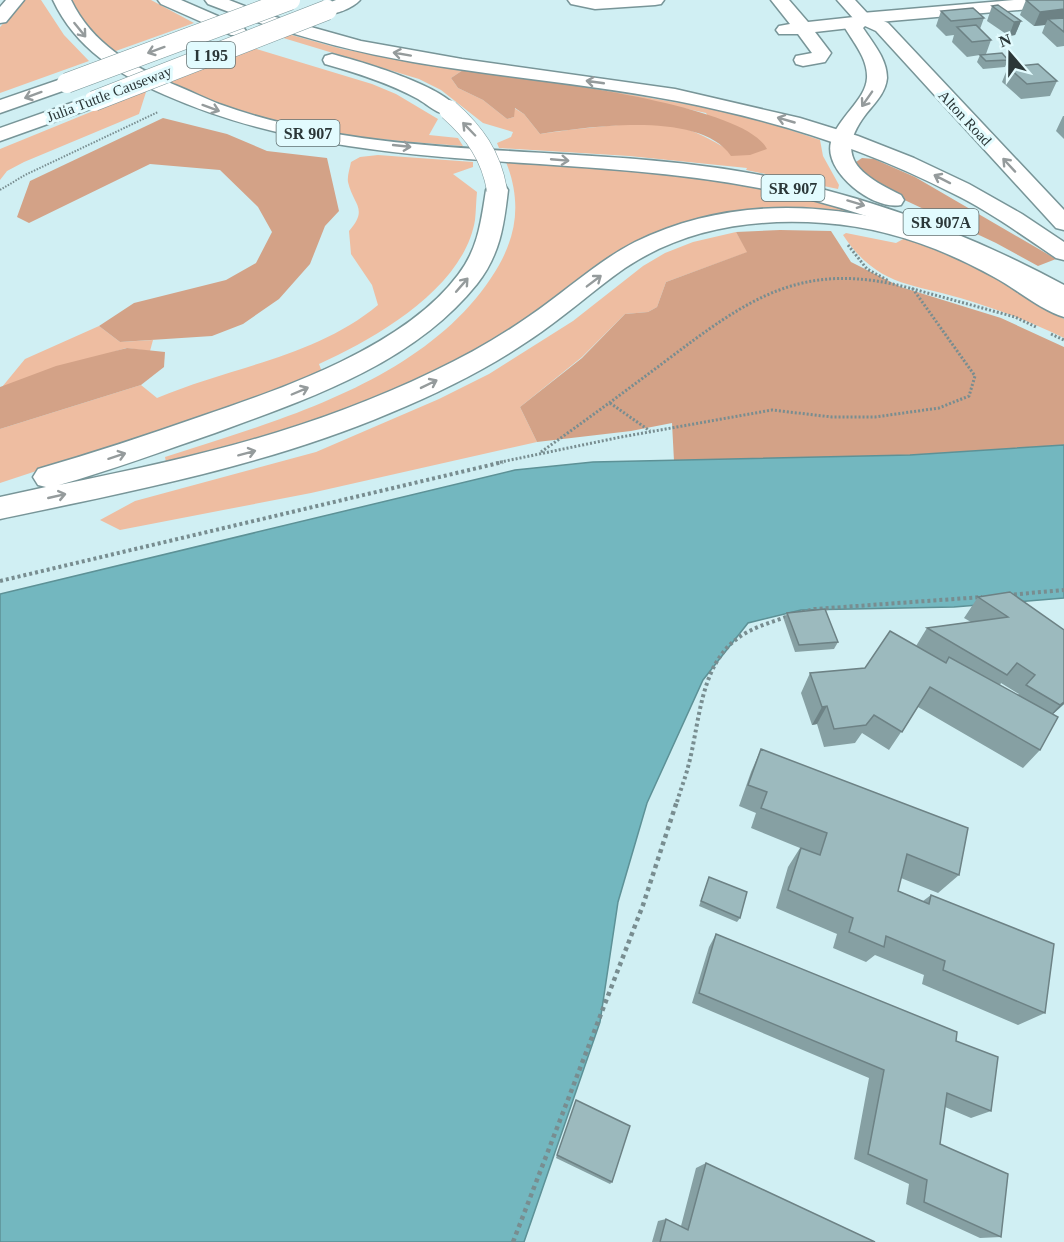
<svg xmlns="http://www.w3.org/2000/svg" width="1064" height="1242" viewBox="0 0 1064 1242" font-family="Georgia,serif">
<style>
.green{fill:#eebda1}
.forest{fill:#d3a287}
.water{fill:#73b7bf;stroke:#5d9196;stroke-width:1.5}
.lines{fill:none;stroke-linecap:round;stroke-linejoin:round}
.minor-casing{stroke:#789598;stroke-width:3}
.major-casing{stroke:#789598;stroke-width:3}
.highway-casing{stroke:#789598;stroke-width:3}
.path-far3{stroke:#788d90;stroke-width:2;stroke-dasharray:1.5 1.5;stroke-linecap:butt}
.path-far2{stroke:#788d90;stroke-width:3;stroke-dasharray:2 2;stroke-linecap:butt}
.path-far1{stroke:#788d90;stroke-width:4;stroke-dasharray:3 3;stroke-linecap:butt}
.path{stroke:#788d90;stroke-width:4.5;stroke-dasharray:4 4;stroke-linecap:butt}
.minor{fill:#fff;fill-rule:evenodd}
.major{fill:#fff;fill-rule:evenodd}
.highway{fill:#fff;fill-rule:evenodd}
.highway-bridge-casing{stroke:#789598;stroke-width:21;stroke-linecap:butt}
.highway-bridge{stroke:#fff;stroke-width:20}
.wall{fill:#86a0a3;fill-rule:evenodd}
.shaded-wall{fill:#6d8285}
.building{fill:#9cbabe;stroke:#6d8285;stroke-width:1.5}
.oneway{stroke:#959b9c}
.labels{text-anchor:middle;stroke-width:6;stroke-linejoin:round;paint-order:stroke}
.far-street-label{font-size:15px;fill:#2b3738;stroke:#e2fbfe}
.shield{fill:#e2fbfe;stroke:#627273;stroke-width:1.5}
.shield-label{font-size:16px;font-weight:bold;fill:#2b3738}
</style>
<rect width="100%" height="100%" fill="#d0eff3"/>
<!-- green -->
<g class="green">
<path d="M25,0h16l23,35 25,26 -89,32v-66z"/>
<path d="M69,0h82l43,23 -81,29 -22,-15z"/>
<path d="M288,34l54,15 121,21 -12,8 7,10 25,12 24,19 7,-2v-9l10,6 16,20c34,-5 109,-15 140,-7 17,5 32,13 47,22l-21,-36 -119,-26 156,27 77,26 3,16 16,29 -1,4 -92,-19 1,-2 -118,-12 -130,-8 -2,-5 14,-6 2,-5 -30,-9 -42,-33 -22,-11 -139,-42z"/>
<path d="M253,48l119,36 24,10 42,25 -9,16 29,3 5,8c-74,-5 -151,-12 -223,-34 -26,-8 -52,-19 -78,-29z"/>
<path d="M147,89l-8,25 -115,48 -17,9 -7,9v-31z"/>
<path d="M378,155l95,7v5l-20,7 24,18c-1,10 -1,19 -2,28 -11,68 -99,118 -156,144l3,8 -98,37 -224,74v-54l141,-44 16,13c73,-31 159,-41 221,-93l-6,-20 -21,-31 -2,-23c20,-23 4,-26 -1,-49 -1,-6 2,-14 3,-20l9,-5z"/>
<path d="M506,162l152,9 72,9 125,28 -3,7 -158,8 -201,120 -83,41 -131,51 -113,27 -1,-5c112,-36 257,-75 326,-179 25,-37 32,-73 15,-116z"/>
<path d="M736,232l12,20 -82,30 -9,25 -9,5 -23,2 -43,43 -62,50 17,35 -226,51 -191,37 -20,-10 35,-19 181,-49 123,-53 50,-25 84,-53 70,-55 22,-13 28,-11z"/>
<path d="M846,233l50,10 9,-5c58,20 109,47 159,81v19c-31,-15 -62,-27 -94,-37 -55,-18 -91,-12 -127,-66z"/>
<path d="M99,326l21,16 33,-2 -3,11 -24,-3 -124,39 23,-28z"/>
</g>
<!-- forest -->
<g class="forest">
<path d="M463,70c55,8 281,32 304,79l-17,6 -19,1c-31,-46 -143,-29 -191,-22l-16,-20 -9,-6 -1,9 -7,2 -24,-19 -25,-12 -7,-10z"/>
<path d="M163,118l64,16 40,17 60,7 12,53 -14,15 -15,38 -31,35 -36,25 -31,12 -92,6 -21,-16 35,-23 92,-23 30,-17 16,-31 -14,-25 -38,-37 -70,-6 -121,59 -12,-6 13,-36z"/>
<path d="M862,158l12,1 41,18 141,82 -18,7 -42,-23 -117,-55 -25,-21 2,-5z"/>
<path d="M780,230l51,1 20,31 50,25 100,31 63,29v98l-154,10 -236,6 -2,-38 -41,8 -94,11 -17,-35 62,-49 43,-44 23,-2 9,-5 9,-25 81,-30 -11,-20z"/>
<path d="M127,348l38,4 -1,15 -23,18 -141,44v-42l56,-21z"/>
</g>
<!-- water -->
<path class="water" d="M1064,445v153l-110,9 -153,3 -53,13 -45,57 -56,123 -29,99 -18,120 -76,220h-524v-648l515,-124 78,-8 317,-7z"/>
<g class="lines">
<!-- minor casing -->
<g class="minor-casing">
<g id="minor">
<path d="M568,0h96l-3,4 -6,1 -60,4 -24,-5z"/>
<path d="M771,0h18l19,22 46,-5 8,-4 152,-13h50v6l-197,17 -8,4 -44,5 16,21 -6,9 -22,4 -7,-2 -2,-4 2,-4 16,-3 -14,-19h-19l-3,-4 3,-4 11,-2z"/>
</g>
</g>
<!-- major casing -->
<g class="major-casing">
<g id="major">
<path d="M53,0h18c21,44 61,66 104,85 15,6 29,13 44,19 168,61 366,37 541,71 107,21 208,58 304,110v18l-9,-3c-93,-51 -191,-92 -296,-112 -197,-38 -406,-10 -594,-93 -47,-21 -89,-46 -112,-95z"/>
<path d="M837,0h18l13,14 20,9 176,187v20l-8,-2 -180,-197 -11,-5 -2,2c10,15 24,31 24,50 -1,14 -12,25 -21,36 -34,44 -4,62 35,81l3,5 -3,5c-27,6 -78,-33 -70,-63 6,-24 35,-42 36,-64 1,-19 -13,-35 -22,-50l8,-10z"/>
</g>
</g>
<!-- highway casing -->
<g class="highway-casing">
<g id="highway">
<path d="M6,0h18l-18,22 -6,1v-16z"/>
<path d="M158,0h23l62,27 3,4 -3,4h-12l-70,-31z"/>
<path d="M205,0h24l39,15 93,26 101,18 213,30 125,29 58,18 56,22 55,26 53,30 42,28v18l-8,-2c-34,-23 -67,-47 -104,-65 -87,-45 -179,-73 -275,-92 -87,-17 -177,-24 -264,-39 -71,-12 -139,-32 -205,-58z"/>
<path d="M336,0h24c-8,9 -28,16 -39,14l-3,-4 3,-4z"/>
<path d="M332,54c30,8 110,31 127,56l-3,4c-15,4 -26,-8 -38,-15 -29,-16 -61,-26 -93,-35l-2,-4 2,-4z"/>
<path d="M67,77l7,2 3,4 -3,4 -74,26v-13z"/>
<path d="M94,95l7,2 3,4 -3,4 -101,36v-13z"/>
<path d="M497,183l8,2 3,5c-4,35 -8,65 -31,94 -64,80 -169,115 -262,149 -52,18 -103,37 -156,52 133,-27 251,-54 375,-114 32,-15 64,-33 94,-54 36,-24 68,-55 107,-75 139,-68 305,-26 429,56v19c-22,-6 -49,-29 -70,-40 -52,-29 -110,-50 -170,-54 -70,-5 -139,5 -199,45 -33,23 -63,51 -97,73 -43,29 -90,52 -138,72 -125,53 -258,78 -390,106v-22l46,-10 -8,-2 -5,-8 5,-8c55,-16 110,-34 164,-53 82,-28 202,-69 256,-141 20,-26 23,-53 28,-85l3,-5z"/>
</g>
</g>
<!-- path-far3 -->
<path class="path-far3" d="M0,190l25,-15 133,-63"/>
<!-- path-far2 -->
<g class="path-far2">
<path d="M848,245l19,24 22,12"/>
<path d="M1051,334l13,6"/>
<path d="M610,403l40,28"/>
<path d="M541,452c41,-29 82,-59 122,-89 85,-64 139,-105 250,-74"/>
<path d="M496,463l125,-26 151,-27 60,7h43l64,-9 30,-12 6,-20 -62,-87 102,28 21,10"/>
</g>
<!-- path-far1 -->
<g class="path-far1">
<path d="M0,581l503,-119"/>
<path d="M1008,595l56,-5"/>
<path d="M802,612l13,-3 167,-12"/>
<path d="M677,802c3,-11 8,-23 11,-35 12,-43 11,-101 50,-129 15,-11 34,-16 51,-22"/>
</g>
<!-- path -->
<path class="path" d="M513,1242l130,-337 34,-104"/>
<!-- minor -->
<use href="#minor" class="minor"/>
<!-- major -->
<use href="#major" class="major"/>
<!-- highway -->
<use href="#highway" class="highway"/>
<!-- highway-bridge casing -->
<g class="highway-bridge-casing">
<g id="highway-bridge">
<path d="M67,83l223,-83"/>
<path d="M94,101l233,-91"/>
<path d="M449,110c26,23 42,46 48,80"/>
</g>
</g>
<!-- highway-bridge -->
<use href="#highway-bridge" class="highway-bridge"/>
</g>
<!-- wall -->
<g class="wall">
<path d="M1026,0h38v46l-7,1 -15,-14 3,-8 -11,1 -14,-11z"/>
<path d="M992,6l29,15 -6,14 -6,1 -22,-15z"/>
<path d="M941,11l43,7 -4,11 11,11 -5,14 22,6 -3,7 -22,2 -6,-7 3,-7 -13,2 -15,-15 2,-7 -8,1 -10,-10z"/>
<path d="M1008,67l49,14 -7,15 -29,3 -19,-17z"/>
<path d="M1063,116h1v23l-8,-8z"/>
<path d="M1010,592l54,112 -11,10 -13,36 -17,18 -105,-61 -29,43 -27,-17 -7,10 -31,4 -7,-23 -5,1 -11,-32 9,-20 55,-5 51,-22 11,-18 44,-6 -7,-4 14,-21zM1001,683l18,11 -1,1 -18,-10z"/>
<path d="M787,613l51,29 -4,7 -39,3 -11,-32z"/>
<path d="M761,749l198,126 -21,18 -37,-15 -3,13 25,10 8,-6 114,118 -27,12 -96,-41 2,-9 -49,-20 -9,7 -33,-14 4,-14 -61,-26 12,-41 12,-19 -49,-20 5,-15 -17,-7 12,-34z"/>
<path d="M709,877l31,41 -3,4 -38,-16z"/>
<path d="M716,934l240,107 35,70 -20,7 -26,-11 -5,37 61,93 -21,1 -74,-34 3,-20 -55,-25 15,-81 -177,-75 17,-56z"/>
<path d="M576,1100l36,82 -2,2 -54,-26z"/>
<path d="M706,1163l169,79h-223l6,-21 8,-2 15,7 15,-58z"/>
</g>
<!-- shaded-wall -->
<g class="shaded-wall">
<path d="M1064,9v14l-16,-4 -3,6 -11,1 6,-14z"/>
<path d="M1021,21l-6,14 -6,1 5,-14z"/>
<path d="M1064,702v2l-22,20 18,-19z"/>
<path d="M827,706l-10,18 -5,1 10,-18z"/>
</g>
<!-- building -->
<g class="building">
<path d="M1026,0h38v9l-24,3z"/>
<path d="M998,5l23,16 -7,1 -22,-16z"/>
<path d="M973,8l11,10 -33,3 -10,-10z"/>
<path d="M1064,18v14l-16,-13z"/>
<path d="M976,25l15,15 -19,2 -15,-15z"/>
<path d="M1002,53l6,7 -22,1 -6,-6z"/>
<path d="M1038,64l19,17 -30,3 -19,-17z"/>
<path d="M1010,592l54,38v72l-4,3 -34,-20 9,-10 -18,-12 -10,12 -80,-47 81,-11 -30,-20z"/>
<path d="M825,609l13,33 -39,3 -12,-32z"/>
<path d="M890,631l56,32 3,-6 109,60 -18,33 -110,-63 -28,45 -28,-17 -8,10 -32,4 -7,-23 -5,1 -12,-34 55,-5z"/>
<path d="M761,749l207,79 -9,47 -52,-21 -9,37 31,13 2,-9 123,49 -9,69 -102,-43 2,-9 -59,-25 -2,11 -35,-15 4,-14 -65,-28 13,-42 19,7 7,-22 -66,-25 6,-16 -19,-7z"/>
<path d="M709,877l38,15 -7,26 -39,-17z"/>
<path d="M716,934l241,98 -1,9 42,16 -7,54 -44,-18 -7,51 68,30 -7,63 -77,-35 3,-22 -59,-26 16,-84 -185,-77z"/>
<path d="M576,1100l54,26 -18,56 -55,-27z"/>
<path d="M706,1163l169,79h-215l6,-23 22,11z"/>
</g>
<!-- one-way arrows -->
<defs><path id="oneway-shaft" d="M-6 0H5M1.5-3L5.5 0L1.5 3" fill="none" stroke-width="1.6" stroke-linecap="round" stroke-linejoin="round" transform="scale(1.5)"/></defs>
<g class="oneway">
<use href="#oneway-shaft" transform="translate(80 30) rotate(51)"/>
<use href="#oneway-shaft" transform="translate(156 50) rotate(160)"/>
<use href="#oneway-shaft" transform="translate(402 54) rotate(-170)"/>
<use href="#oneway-shaft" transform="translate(595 82) rotate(-172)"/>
<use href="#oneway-shaft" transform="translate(33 95) rotate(160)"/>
<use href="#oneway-shaft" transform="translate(867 99) rotate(125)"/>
<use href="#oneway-shaft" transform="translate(211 108) rotate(20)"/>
<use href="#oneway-shaft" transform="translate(786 120) rotate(-164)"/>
<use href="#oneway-shaft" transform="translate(469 129) rotate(-134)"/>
<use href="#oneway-shaft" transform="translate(402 146) rotate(6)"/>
<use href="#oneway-shaft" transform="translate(560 160) rotate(5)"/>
<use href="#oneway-shaft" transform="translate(1009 165) rotate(-133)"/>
<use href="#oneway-shaft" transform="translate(942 179) rotate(-153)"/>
<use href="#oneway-shaft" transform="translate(856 203) rotate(17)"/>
<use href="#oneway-shaft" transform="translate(594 281) rotate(-37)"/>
<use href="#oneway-shaft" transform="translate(462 285) rotate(-49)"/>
<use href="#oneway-shaft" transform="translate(429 384) rotate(-26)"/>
<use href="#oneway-shaft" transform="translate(300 391) rotate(-23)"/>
<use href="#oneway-shaft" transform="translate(247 453) rotate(-15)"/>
<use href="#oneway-shaft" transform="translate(117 456) rotate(-18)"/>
<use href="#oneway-shaft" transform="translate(57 496) rotate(-13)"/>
</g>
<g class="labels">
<!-- far-street labels -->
<g class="far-street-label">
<text transform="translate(109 94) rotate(-21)" y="5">Julia Tuttle Causeway</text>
<text transform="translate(965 118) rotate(47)" y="5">Alton Road</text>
</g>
<!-- shield labels -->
<g class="shield">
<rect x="187" y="42" width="48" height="26" rx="4.5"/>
<rect x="276.5" y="120" width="63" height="26" rx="4.5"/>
<rect x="761.5" y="175" width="63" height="26" rx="4.5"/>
<rect x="903.5" y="209" width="75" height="26" rx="4.5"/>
</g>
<g class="shield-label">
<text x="211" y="61">I 195</text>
<text x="308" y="139">SR 907</text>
<text x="793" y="194">SR 907</text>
<text x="941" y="228">SR 907A</text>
</g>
</g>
<!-- north arrow -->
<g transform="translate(1010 54) rotate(340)" stroke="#e2fbfe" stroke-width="4.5" paint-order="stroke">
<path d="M0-4.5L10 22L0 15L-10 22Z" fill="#2b3738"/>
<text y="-9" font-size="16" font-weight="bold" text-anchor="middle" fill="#2b3738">N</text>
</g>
</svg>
